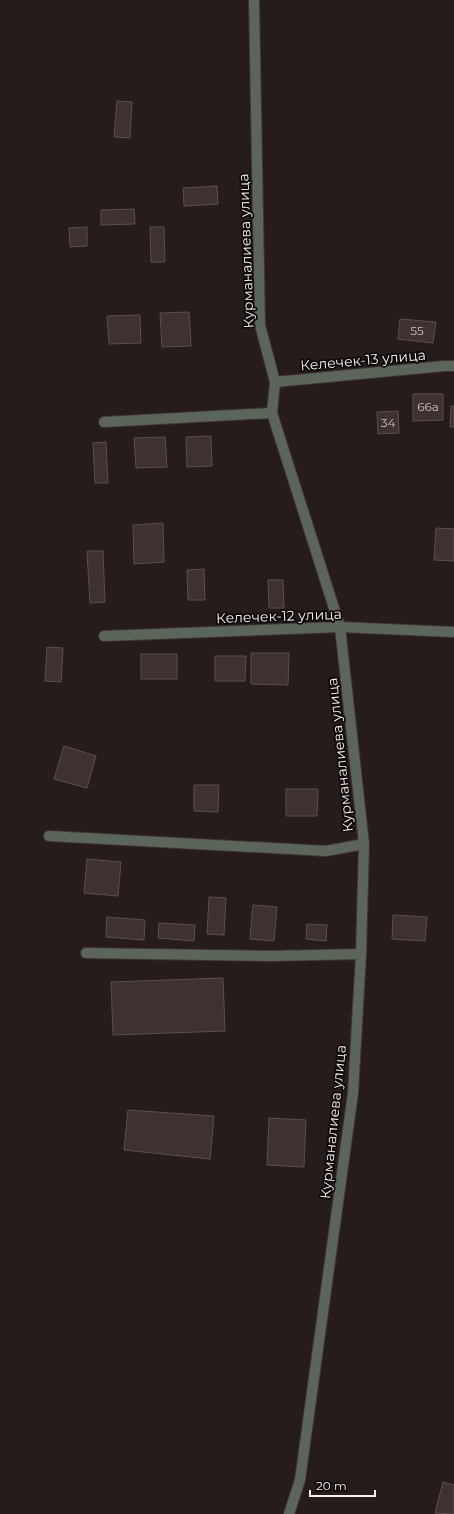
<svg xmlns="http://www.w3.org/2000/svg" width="454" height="1514" viewBox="0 0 454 1514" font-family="Montserrat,sans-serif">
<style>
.building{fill:#3d3131;stroke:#5b4e4e}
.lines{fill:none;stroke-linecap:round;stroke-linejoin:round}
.minor-casing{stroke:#403635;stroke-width:12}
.minor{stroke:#5c655a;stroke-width:10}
.labels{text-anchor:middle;stroke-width:3.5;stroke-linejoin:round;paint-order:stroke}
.number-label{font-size:12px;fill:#c9c1c0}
.street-label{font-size:14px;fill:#f8f1f0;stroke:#0d0808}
</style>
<rect width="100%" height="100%" fill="#271c1c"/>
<!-- building -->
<g class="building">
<path d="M117,101l15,1 -2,36 -16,-1z"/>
<path d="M217,186l1,18 -34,2 -1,-18z"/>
<path d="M134,209l1,15 -34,1v-15z"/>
<path d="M87,227v19l-17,1 -1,-19z"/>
<path d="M150,227h14l1,35h-14z"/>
<path d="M189,312l2,34 -29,1 -2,-34z"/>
<path d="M140,315l1,28 -32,1 -2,-28z"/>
<path d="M400,319l36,3 -3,21 -35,-4z"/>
<path d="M413,394h30v26l-30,1z"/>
<path d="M451,406h3v21h-4z"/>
<path d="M398,411l1,22 -21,1 -1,-22z"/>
<path d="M211,436l1,30 -25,1 -1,-30z"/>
<path d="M165,437l2,30 -31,1 -2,-30z"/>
<path d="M106,442l2,41h-13l-2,-40z"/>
<path d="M163,523l1,39 -30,2 -1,-39z"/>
<path d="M436,528l18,1v32l-20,-1z"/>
<path d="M87,551h16l2,51 -15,1z"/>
<path d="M204,569l1,31h-17l-1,-30z"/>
<path d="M268,580h15l1,28h-15z"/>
<path d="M47,647l16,1 -2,34 -16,-1z"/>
<path d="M251,653h38l-1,32 -37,-1z"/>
<rect x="141" y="654" width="36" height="25"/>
<path d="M215,656h31l-1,25h-30z"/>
<path d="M64,746l32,10 -9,32 -33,-9z"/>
<path d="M194,785h25l-1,27 -24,-1z"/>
<path d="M286,789h32l-1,27h-31z"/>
<path d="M87,859l34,3 -3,34 -34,-3z"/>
<path d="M209,897l17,1 -2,37 -17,-1z"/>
<path d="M253,905l24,2 -3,34 -24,-2z"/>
<path d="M393,915l34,2 -2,24 -33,-2z"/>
<path d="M107,917l38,3 -1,20 -38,-3z"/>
<path d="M159,923l36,2 -1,16 -36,-3z"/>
<path d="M307,924l20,1 -1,16 -20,-2z"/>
<path d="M223,978l2,53 -112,4 -2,-53z"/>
<path d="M128,1110l86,6 -4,43 -86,-9z"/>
<path d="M269,1118l37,2 -2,47 -37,-2z"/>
<path d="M443,1482l11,3v29l-19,-1z"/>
</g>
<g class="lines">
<!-- minor casing -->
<g class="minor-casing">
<g id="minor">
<path d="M254,0l6,325 15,57 -3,31 68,214 24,217 -3,110 -8,139 -53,387 -11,34"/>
<path d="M275,382l169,-16h10"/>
<path d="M104,422l168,-9"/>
<path d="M104,636l236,-9 114,5"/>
<path d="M49,836l277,15 38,-7"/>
<path d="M86,953l185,3 90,-2"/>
</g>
</g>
<!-- minor -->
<use href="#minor" class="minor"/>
</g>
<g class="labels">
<!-- number labels -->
<g class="number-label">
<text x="417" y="335">55</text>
<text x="428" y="411">66а</text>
<text x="388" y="427">34</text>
</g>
<!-- street labels -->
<g class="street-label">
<text transform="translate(246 251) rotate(-92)" y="5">Курманалиева улица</text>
<text transform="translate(363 360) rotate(-5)" y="5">Келечек-13 улица</text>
<text transform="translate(279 616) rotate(-2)" y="5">Келечек-12 улица</text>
<text transform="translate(340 755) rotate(-96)" y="5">Курманалиева улица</text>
<text transform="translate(333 1122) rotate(-84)" y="5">Курманалиева улица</text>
</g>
</g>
<!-- scale -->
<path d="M310 1490v6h65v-6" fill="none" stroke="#f8f1f0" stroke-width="2"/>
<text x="316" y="1490" font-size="12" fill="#f8f1f0" stroke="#0d0808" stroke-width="3" paint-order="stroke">20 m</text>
</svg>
